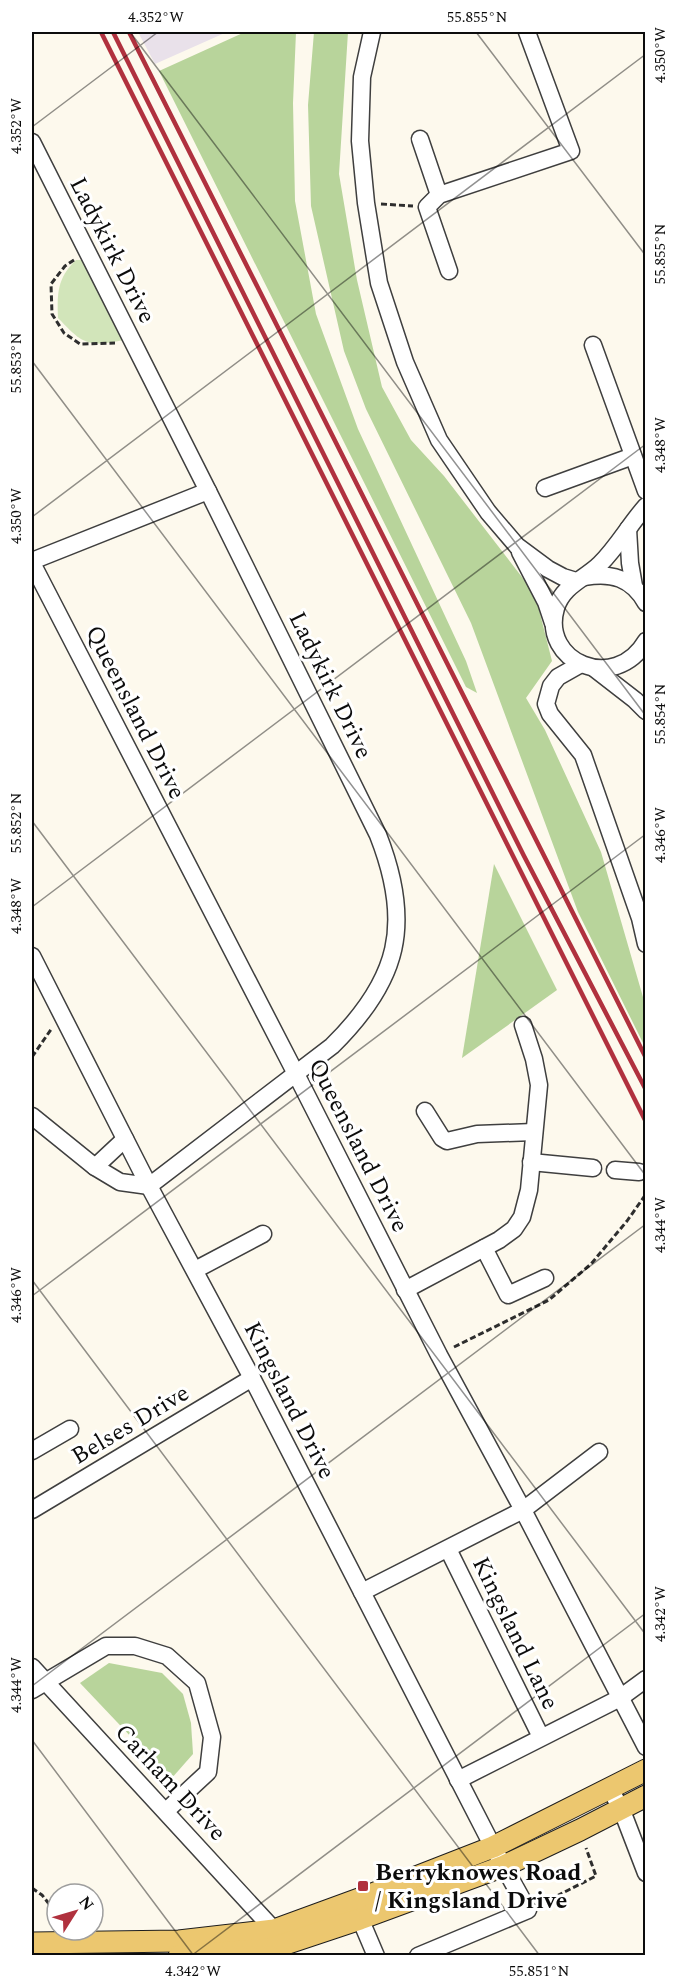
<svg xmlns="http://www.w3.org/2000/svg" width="677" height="1987" viewBox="0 0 677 1987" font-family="Spectral,serif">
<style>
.industrial{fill:#e9e1ea}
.green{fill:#d2e5ba}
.forest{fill:#b8d49b}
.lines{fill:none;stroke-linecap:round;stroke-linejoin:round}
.minor-casing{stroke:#3f3f3f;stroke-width:19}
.major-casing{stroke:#1d1d1d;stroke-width:23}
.path{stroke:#2e2e2e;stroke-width:3;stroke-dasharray:6 3;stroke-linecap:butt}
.minor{stroke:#fff;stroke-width:16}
.major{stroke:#ecc76f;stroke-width:21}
.rail{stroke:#b0313e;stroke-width:4.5}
.ticks{fill:none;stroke:#0c0c0c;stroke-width:1.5;stroke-opacity:0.45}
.poi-dot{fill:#b0313e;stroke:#fff;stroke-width:2}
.labels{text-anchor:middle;stroke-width:6;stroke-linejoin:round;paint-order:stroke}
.street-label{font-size:24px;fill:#0c0c0c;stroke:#fff}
.poi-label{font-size:24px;font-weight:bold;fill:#0c0c0c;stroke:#fff;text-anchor:start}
.neatline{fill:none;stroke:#0c0c0c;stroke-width:2}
.ticks-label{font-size:15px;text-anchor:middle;fill:#0c0c0c}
</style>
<rect width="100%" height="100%" fill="#fdf9ed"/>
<!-- industrial -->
<path class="industrial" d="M138,32h89l-72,32z"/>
<!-- green -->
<path class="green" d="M76,260h6l42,80c-37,7 -40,5 -66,-22 -1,-24 -1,-40 18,-58z"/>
<!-- forest -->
<g class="forest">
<path d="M245,32h51l-3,71 2,98 21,113 42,115 108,232 11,32 -11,-6 -307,-616z"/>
<path d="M314,32h34l-9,142 18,106 25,107 29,53 33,36 91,118 17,67 -26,37 19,32 56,122 44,152v43l-67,-135 -107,-289 -105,-214 -22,-58 -33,-145 -3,-101z"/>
<path d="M494,864l63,126 -95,68z"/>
<path d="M109,1663l53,10 21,21 8,29 2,31 -22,25 -91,-96z"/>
</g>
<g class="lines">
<!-- minor casing -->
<g class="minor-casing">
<g id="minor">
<path d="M372,32l-10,45 -2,64 6,62 13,80 26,79 34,78 49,72 29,34 31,23 15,8 13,4"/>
<path d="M420,139l19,56"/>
<path d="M32,142l176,349 170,344c35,89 21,145 -46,211l-183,140 -29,-4 -25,-15 -63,-51"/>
<path d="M449,271l-22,-64 12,-12 132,-44 -44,-119"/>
<path d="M593,345l53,146"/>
<path d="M545,488l88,-32"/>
<path d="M646,506c-16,18 -28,40 -46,58 -15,15 -37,21 -44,44 -16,54 59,86 90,33"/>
<path d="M628,529l2,34 4,23"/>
<path d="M520,552l26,50 7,21"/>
<path d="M32,561l176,-70"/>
<path d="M32,563l264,511 143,281 84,155 123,237"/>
<path d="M585,577c26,-5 47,1 61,26"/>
<path d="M581,664l-23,13 -7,9 -5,18 4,10 33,41 57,163 6,26"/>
<path d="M595,669l40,31 11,11"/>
<path d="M32,956l117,230 103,192 241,469 35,63 -110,46"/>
<path d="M425,1111l17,27 5,3 30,-7 57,-2"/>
<path d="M531,1162l62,6"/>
<path d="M95,1167l30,-28"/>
<path d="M615,1170l24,2"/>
<path d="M484,1248l24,47 37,-17"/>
<path d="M195,1270l68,-36"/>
<path d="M405,1290l94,-50 15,-11 8,-12 7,-27 10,-105 -5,-26 -11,-34"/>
<path d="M32,1451l38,-22"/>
<path d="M32,1510l220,-132"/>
<path d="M448,1549l93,188"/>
<path d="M362,1592l161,-82 76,-58"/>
<path d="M32,1667l242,263 -2,7"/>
<path d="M32,1690l74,-44h29l32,10 30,27 15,54 -4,35 -42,39"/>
<path d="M458,1780l162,-82 26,-19"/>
<path d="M615,1798l6,10 25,65"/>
<path d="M356,1909l20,47"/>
</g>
</g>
<!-- major casing -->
<g class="major-casing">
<g id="major">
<path d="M32,1943l147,-2 95,-11 93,-34 126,-49 153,-77"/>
<path d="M179,1956l91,-7 90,-30 144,-53 76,-36 66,-34"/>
</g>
</g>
<!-- path -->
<g class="path">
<path d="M381,204l32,2"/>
<path d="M74,260l-9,6 -14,18 1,30 12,19 16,11 35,-1"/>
<path d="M32,1057l20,-29"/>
<path d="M454,1347l95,-47 42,-36 36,-43 19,-27"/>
<path d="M32,1888l10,7 15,19"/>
<path d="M541,1904l55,-28 -10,-28"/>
</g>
<!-- minor -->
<use href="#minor" class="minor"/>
<!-- major -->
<use href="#major" class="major"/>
<!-- rail -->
<g class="rail">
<path d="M101,32l545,1090"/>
<path d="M113,32l411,824 122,234"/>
<path d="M129,32l517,1026"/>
</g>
</g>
<!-- ticks -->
<path class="ticks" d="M130,32l516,684M476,32l170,224M32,127l126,-95M32,361l614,815M32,517l614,-463M32,821l614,814M32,907l614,-463M32,1280l508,676M32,1296l614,-462M32,1686l614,-462M32,1740l162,216M191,1956l455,-343"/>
<!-- markers -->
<rect class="poi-dot" x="357" y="1880" width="12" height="12" rx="3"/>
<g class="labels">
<!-- street labels -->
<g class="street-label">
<text transform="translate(113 250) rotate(63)" y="8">Ladykirk Drive</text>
<text transform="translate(331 685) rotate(64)" y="8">Ladykirk Drive</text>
<text transform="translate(136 712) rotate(63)" y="8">Queensland Drive</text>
<text transform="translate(359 1145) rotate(63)" y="8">Queensland Drive</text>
<text transform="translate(290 1400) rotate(63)" y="8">Kingsland Drive</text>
<text transform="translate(130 1424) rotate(-31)" y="8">Belses Drive</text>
<text transform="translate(516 1633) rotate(64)" y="8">Kingsland Lane</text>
<text transform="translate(171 1782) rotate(47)" y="8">Carham Drive</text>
</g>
<!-- poi labels -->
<g class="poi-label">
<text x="375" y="1880">Berryknowes Road<tspan x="375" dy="28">/ Kingsland Drive</tspan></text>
</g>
</g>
<!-- border -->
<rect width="677" height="1987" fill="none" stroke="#ffffff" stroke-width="66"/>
<!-- north arrow -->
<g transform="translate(75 1912) rotate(53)"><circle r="28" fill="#ffffff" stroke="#9e9e9e" stroke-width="1.5"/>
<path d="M0-4.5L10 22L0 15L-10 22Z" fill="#b0313e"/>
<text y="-9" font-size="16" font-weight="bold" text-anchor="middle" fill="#0c0c0c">N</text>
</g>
<rect x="33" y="33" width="611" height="1921" class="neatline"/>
<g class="ticks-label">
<text x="156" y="22">4.352°W</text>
<text x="477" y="22">55.855°N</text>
<text transform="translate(660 55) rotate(-90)" y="5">4.350°W</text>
<text transform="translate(16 126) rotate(-90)" y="5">4.352°W</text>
<text transform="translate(660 254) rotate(-90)" y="5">55.855°N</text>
<text transform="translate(16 363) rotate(-90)" y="5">55.853°N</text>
<text transform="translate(660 445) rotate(-90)" y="5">4.348°W</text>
<text transform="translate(16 516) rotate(-90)" y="5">4.350°W</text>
<text transform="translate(660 714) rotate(-90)" y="5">55.854°N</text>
<text transform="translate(16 823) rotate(-90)" y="5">55.852°N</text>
<text transform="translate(660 835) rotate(-90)" y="5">4.346°W</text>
<text transform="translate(16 906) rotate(-90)" y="5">4.348°W</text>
<text transform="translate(660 1225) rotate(-90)" y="5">4.344°W</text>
<text transform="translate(16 1295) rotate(-90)" y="5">4.346°W</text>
<text transform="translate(660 1614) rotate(-90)" y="5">4.342°W</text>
<text transform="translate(16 1685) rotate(-90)" y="5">4.344°W</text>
<text x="193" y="1976">4.342°W</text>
<text x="539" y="1976">55.851°N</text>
</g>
</svg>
